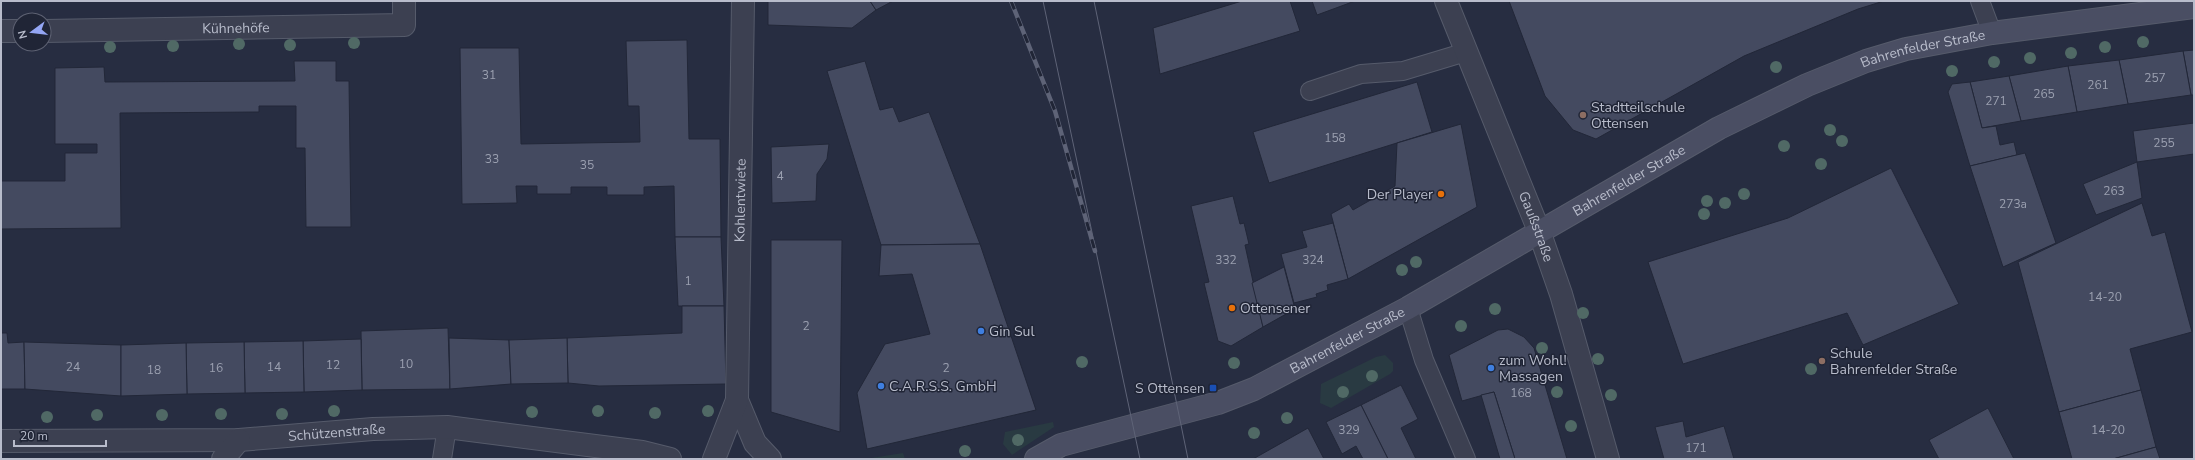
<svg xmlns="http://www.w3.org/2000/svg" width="2195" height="460" viewBox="0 0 2195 460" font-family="'Nunito Sans',sans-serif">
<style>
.green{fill:#293a42}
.building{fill:#444a60;stroke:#222738}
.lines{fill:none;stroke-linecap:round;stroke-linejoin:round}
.lane-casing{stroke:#565b6b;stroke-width:20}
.street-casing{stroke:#565b6b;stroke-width:24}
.secondary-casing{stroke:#565b6b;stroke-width:24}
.lane{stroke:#3c4051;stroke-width:18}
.street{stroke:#3c4051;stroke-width:22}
.secondary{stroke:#4a4e63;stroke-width:22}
.tram{stroke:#5e6377;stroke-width:1}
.rail-casing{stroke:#5e6377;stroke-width:4.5}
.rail{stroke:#202536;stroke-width:3;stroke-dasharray:9;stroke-linecap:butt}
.tree{fill:#506965}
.education-dot{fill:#8d6e63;stroke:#202536;stroke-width:1.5}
.food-dot{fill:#e8710a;stroke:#202536;stroke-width:1.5}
.shop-dot{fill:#3f7fe0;stroke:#202536;stroke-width:1.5}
.transit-dot{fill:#1a4fb4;stroke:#202536;stroke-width:1.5}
.labels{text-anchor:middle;stroke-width:3;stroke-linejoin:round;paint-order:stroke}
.number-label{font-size:12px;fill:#9ba0b0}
.street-label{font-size:14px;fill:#b8bccb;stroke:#202536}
.poi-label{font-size:14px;fill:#b8bccb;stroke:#202536;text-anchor:start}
</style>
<rect width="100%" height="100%" fill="#272d41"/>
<!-- green -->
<g class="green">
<path d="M1385,355l8,8v8l-3,3 -59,34 -11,-5 1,-19 55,-27z"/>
<path d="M1053,422l1,5 -42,28 -9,-11 2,-12z"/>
<path d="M903,453l2,6h-40z"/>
</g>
<!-- building -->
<g class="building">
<path d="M768,1h102l6,9 -24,18 -84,-3z"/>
<path d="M870,1h23l-17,9z"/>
<path d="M1242,1h48l10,30 -140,43 -7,-46z"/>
<path d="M1312,1h43l-38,14z"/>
<path d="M1509,1h375l-26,8 -114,47 -148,83 -23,-9 -28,-34z"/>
<path d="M687,40l2,99h31l1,98h-46l-1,-51 -30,1v8h-37v-8h-36v7h-34v-8h-21l1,17 -55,1 -2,-156h59l2,96 119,-2 -1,-36h-11l-2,-65z"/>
<path d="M2194,50v45h-3l-8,-44z"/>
<path d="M2183,51l8,44 -63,9 -9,-44z"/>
<path d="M2119,60l9,44 -51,8 -9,-46z"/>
<path d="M294,61h42v20h13l2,146h-45l-1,-79h-9v-42h-37v6l-139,1 1,115 -120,1v-48h64v-28h32v-9h-42v-76l49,-1 1,15 190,-1z"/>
<path d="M865,61l15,49 13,-3 6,15 30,-10 51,132 -99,1 -54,-174z"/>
<path d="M2068,66l9,46 -56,9 -12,-45z"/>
<path d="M2009,76l12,45 -39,7 -12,-46z"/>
<path d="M1417,82l15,50 -163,51 -16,-51z"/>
<path d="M1970,82l12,46 14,-2 4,19 14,-3 3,13 -47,11 -22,-74 4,-8z"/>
<path d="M2194,123v31l-57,8 -4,-31z"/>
<path d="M1461,124l16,83 -129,72 -17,-65 18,-10 4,6 42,-24 2,-43z"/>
<path d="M829,144l-2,15 -10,15 -1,27 -44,2 -1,-56z"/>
<path d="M2025,153l31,90 -53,24 -33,-101z"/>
<path d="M2137,162l5,36 -46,17 -13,-31z"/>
<path d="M1891,168l68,136 -96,41 -16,-32 -164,51 -35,-102 140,-44z"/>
<path d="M1233,196l7,28 4,-1 5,21 -4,1 18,82 -32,19 -13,-5 -14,-58 5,-1 -18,-76z"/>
<path d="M2142,203l10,33 13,-4 27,100 -62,17 11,41 -82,22 -41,-150z"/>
<path d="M1333,223l15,56 -21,6 1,5 -12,4 1,3 -23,6 -13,-49 26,-7 -5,-16z"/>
<path d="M675,237h46l3,69h-46z"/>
<path d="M771,240h71l-2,192 -69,-20z"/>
<path d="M980,244l56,166 -169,39 -10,-56 28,-49 45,-10 -18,-60 -33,2 2,-31z"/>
<path d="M1284,267l11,42 -32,18 -11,-44z"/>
<path d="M682,306h42l2,78 -127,2 -31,-3 -1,-45 115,-5z"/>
<path d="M448,328l2,61 -88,1 -1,-59z"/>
<path d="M1508,329l16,8 10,11 33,111h-52l-21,-67 -32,9 -13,-46 49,-25z"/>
<path d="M1,333h6l1,10 16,-1 1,47h-24z"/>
<path d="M449,338l60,2 2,44 -61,5z"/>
<path d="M567,338l1,45 -57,1 -2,-44z"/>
<path d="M361,339l1,51 -58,2 -1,-51z"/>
<path d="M303,341l1,51 -59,1 -1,-51z"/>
<path d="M24,342l97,3v51l-96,-7z"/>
<path d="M244,342l1,51 -58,1 -1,-51z"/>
<path d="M186,343l1,51 -66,2v-51z"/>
<path d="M1401,385l17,34 -17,9 15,31h-28l-27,-54z"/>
<path d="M2141,390l15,57 -43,12h-41l-13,-47z"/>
<path d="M1494,392l21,67h-15l-19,-64z"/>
<path d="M1361,405l27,54h-25l-7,-13 -14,8 -16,-32z"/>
<path d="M1988,408l26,51h-75l-10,-19z"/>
<path d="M1683,421l3,16 38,-11 10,33h-70l-9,-32z"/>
<path d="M1308,428l16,31h-71z"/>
<path d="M2156,447l4,12h-47z"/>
</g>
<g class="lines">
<!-- lane casing -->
<g class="lane-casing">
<g id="lane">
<path d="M1980,1l12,32"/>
<path d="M1310,91l51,-17 42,-3 63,-19"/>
<path d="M1408,308l16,52 42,99"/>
<path d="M442,459l5,-32"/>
</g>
</g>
<!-- street casing -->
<g class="street-casing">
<g id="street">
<path id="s1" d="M1446,1l93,230 22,63 47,165"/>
<path d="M1,31h19"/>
<path id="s2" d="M44,31l360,-6v-24"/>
<path d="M737,400l18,43 15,16"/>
<path id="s3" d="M1,441l238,-1 134,-11 74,-2 195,25 28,7"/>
<path d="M223,459l16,-19"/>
<path id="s4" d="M714,459l23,-59 6,-399"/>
</g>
</g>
<!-- secondary casing -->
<g class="secondary-casing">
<g id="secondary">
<path id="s5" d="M1036,459l25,-14 157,-42 36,-14 154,-81 311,-180 88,-43 59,-24 40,-12 86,-16 202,-26"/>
</g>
</g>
<!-- lane -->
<use href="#lane" class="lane"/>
<!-- street -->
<use href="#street" class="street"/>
<!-- secondary -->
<use href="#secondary" class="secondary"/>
<!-- tram -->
<g class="tram">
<path d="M1043,1l97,458"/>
<path d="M1094,1l94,458"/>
</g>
<!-- rail casing -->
<g class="rail-casing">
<path id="rail" d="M1011,1l44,110 40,140"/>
</g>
<!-- rail -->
<use href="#rail" class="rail"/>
</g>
<!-- trees -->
<g class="tree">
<circle cx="2143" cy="42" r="6"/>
<circle cx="354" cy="43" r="6"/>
<circle cx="239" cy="44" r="6"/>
<circle cx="290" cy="45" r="6"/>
<circle cx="173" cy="46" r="6"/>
<circle cx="110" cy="47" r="6"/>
<circle cx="2105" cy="47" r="6"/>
<circle cx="2071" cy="53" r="6"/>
<circle cx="2030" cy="58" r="6"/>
<circle cx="1994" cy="62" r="6"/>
<circle cx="1776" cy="67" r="6"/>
<circle cx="1952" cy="71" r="6"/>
<circle cx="1830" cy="130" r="6"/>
<circle cx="1842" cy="141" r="6"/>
<circle cx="1784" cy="146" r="6"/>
<circle cx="1821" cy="164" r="6"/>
<circle cx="1744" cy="194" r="6"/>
<circle cx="1707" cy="201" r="6"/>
<circle cx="1725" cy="203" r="6"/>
<circle cx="1704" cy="214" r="6"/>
<circle cx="1416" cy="262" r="6"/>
<circle cx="1402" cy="270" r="6"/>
<circle cx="1495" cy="309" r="6"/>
<circle cx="1583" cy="313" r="6"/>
<circle cx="1461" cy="326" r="6"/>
<circle cx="1542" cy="348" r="6"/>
<circle cx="1598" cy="359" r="6"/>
<circle cx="1082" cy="362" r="6"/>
<circle cx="1234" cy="363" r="6"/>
<circle cx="1811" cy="369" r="6"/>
<circle cx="1372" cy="376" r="6"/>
<circle cx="1343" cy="392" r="6"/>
<circle cx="1557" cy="392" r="6"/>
<circle cx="1611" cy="395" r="6"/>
<circle cx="334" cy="411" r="6"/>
<circle cx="598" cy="411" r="6"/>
<circle cx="708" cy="411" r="6"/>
<circle cx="532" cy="412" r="6"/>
<circle cx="655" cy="413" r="6"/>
<circle cx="221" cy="414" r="6"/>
<circle cx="282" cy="414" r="6"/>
<circle cx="97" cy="415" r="6"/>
<circle cx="162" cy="415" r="6"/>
<circle cx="47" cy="417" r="6"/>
<circle cx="1287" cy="418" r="6"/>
<circle cx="1571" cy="426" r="6"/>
<circle cx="1254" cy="433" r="6"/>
<circle cx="1018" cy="440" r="6"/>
<circle cx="965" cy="451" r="6"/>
</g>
<!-- markers -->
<g class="education-dot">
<circle cx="1583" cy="115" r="4"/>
<circle cx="1822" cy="361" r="4"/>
</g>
<g class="food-dot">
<circle cx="1441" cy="194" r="4"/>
<circle cx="1232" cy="308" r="4"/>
</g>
<g class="shop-dot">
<circle cx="981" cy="331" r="4"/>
<circle cx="1491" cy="368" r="4"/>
<circle cx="881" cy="386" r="4"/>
</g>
<rect class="transit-dot" x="1209" y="384" width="8" height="8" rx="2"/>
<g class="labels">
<!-- number labels -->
<g class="number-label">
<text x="489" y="79">31</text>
<text x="2155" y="82">257</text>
<text x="2098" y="89">261</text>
<text x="2044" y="98">265</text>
<text x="1996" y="105">271</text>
<text x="1335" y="142">158</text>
<text x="2164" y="147">255</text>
<text x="492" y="163">33</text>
<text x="587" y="169">35</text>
<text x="780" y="180">4</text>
<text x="2114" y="195">263</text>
<text x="2013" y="208">273a</text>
<text x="1226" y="264">332</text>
<text x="1313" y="264">324</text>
<text x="688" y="285">1</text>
<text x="2105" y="301">14-20</text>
<text x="806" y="330">2</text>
<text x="406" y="368">10</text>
<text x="333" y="369">12</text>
<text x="73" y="371">24</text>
<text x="274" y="371">14</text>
<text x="216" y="372">16</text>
<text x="946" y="372">2</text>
<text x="154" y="374">18</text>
<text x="1521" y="397">168</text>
<text x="1349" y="434">329</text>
<text x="2108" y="434">14-20</text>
<text x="1696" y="452">171</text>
</g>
<!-- street labels -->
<g class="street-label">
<text dy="5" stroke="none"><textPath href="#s2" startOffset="192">Kühnehöfe</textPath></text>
<text dy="5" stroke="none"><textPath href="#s5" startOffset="983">Bahrenfelder Straße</textPath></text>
<text dy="5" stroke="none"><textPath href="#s5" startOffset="659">Bahrenfelder Straße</textPath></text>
<text dy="5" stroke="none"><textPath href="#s4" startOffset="263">Kohlentwiete</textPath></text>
<text dy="5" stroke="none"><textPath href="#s1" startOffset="243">Gaußstraße</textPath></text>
<text dy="5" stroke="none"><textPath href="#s5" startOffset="335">Bahrenfelder Straße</textPath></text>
<text dy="5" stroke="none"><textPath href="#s3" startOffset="336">Schützenstraße</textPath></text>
</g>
<!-- poi labels -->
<g class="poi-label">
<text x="1591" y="112">Stadtteilschule<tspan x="1591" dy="16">Ottensen</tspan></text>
<text x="1433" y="199" text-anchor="end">Der Player</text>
<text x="1240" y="313">Ottensener</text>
<text x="989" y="336">Gin Sul</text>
<text x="1830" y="358">Schule<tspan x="1830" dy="16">Bahrenfelder Straße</tspan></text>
<text x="1499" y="365">zum Wohl!<tspan x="1499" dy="16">Massagen</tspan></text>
<text x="889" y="391">C.A.R.S.S. GmbH</text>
<text x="1205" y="393" text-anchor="end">S Ottensen</text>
</g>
</g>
<!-- border -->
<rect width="2195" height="460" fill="none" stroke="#b8bccb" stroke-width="4"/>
<!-- north arrow -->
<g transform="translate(32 32) rotate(255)"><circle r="19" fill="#202536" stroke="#5d6172"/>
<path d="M0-3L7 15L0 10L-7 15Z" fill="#94a6f4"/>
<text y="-6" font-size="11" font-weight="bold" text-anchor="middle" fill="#b8bccb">N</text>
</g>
<!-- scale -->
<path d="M14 440v6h92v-6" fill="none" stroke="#b8bccb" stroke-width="2"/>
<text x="20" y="440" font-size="12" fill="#b8bccb" stroke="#202536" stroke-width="3" paint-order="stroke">20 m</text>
</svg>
